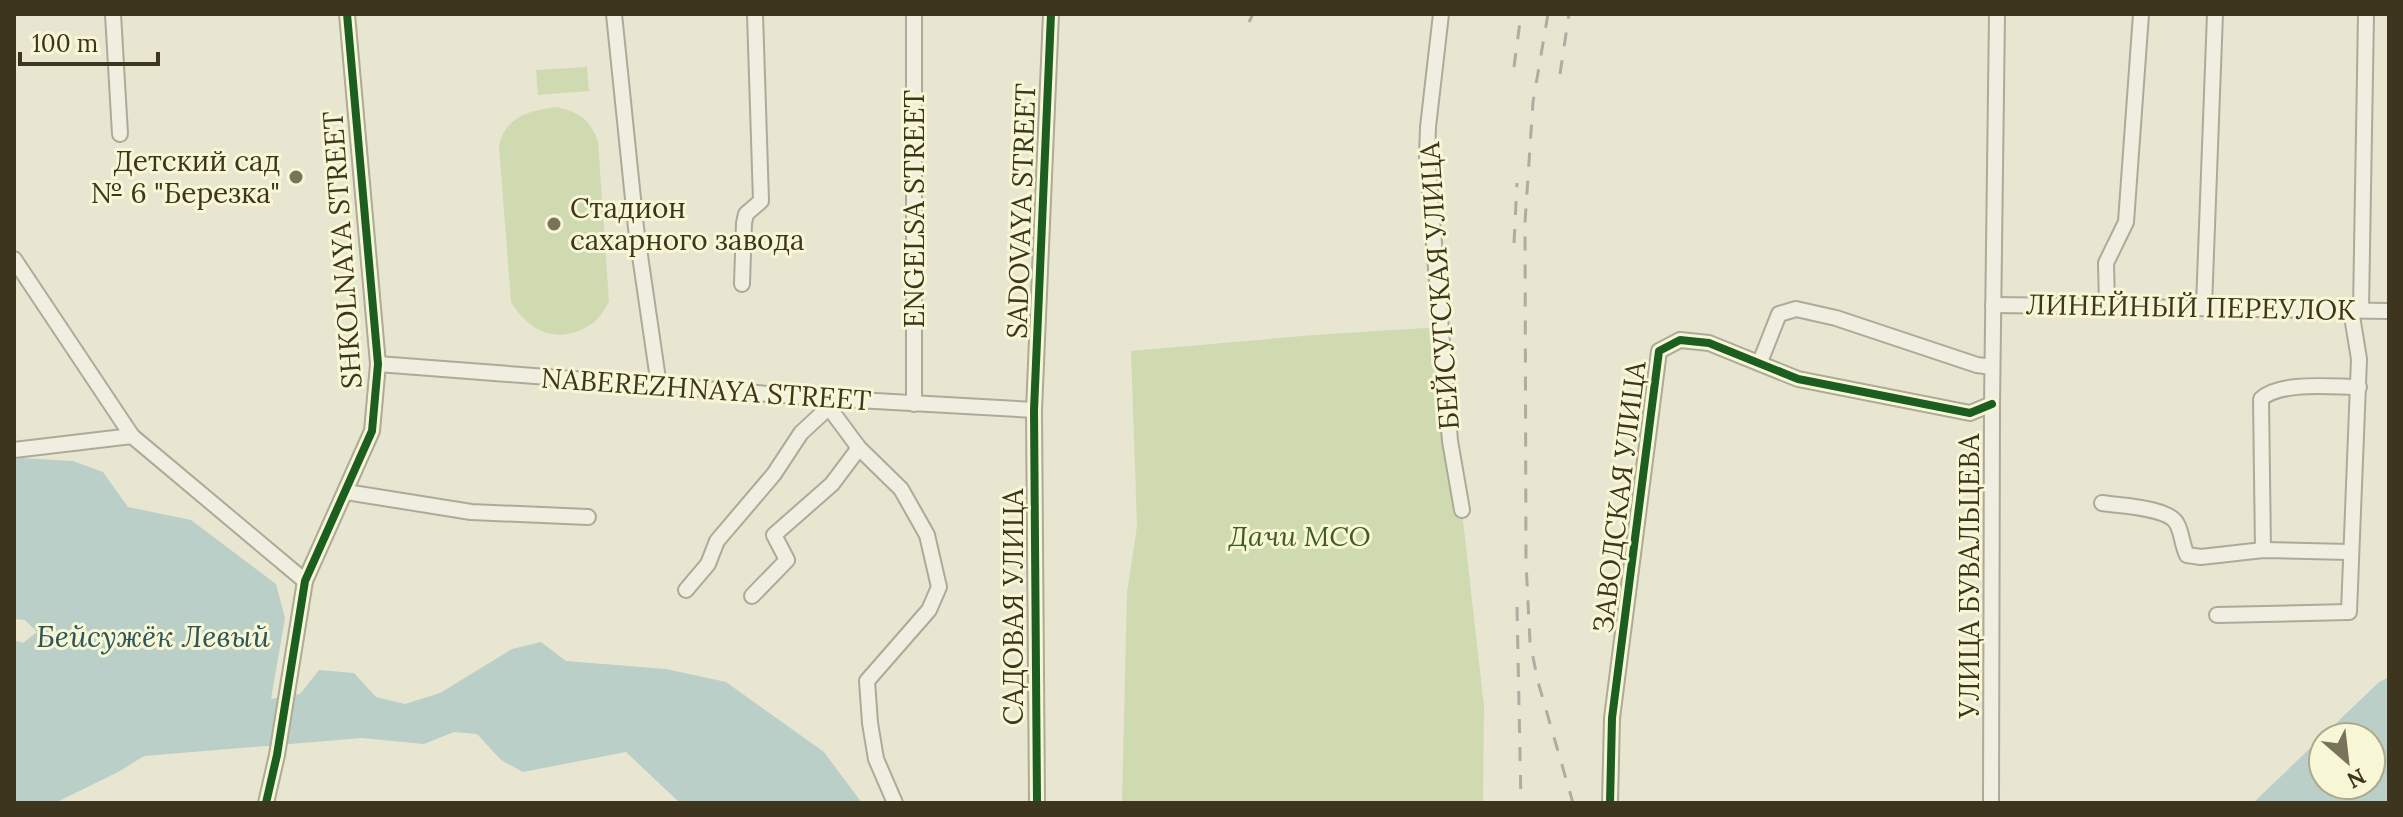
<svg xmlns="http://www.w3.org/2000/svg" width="2403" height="817" viewBox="0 0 2403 817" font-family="Lora,serif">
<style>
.green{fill:#d0dab1}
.water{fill:#bacfc7;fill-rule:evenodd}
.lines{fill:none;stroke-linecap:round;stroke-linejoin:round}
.minor-casing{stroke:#adaa98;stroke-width:18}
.minor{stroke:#efeee1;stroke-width:14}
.rail{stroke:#aeada1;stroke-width:3;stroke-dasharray:14 14;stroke-linecap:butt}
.cycleway-casing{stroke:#f8f7d5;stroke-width:13}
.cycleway{stroke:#1b5e20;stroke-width:8}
.poi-dot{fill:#7a735c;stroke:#f8f7d5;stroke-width:3}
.labels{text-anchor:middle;stroke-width:6;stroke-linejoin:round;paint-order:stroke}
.poi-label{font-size:28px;fill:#3e351e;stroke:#f8f7d5;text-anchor:end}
.street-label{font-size:28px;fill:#3e351e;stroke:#f8f7d5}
.park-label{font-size:28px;font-style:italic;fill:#3f5c23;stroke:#f8f7d5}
.water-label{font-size:30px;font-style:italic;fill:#2c555e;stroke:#f8f7d5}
</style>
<rect width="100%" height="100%" fill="#e8e6d0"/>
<!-- green -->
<g class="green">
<path d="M587,67l2,24 -51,4 -2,-25z"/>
<path d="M555,107c23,4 35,12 43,34l11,161c-5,7 -9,16 -16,21 -33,23 -63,10 -82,-21l-12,-156c6,-29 29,-35 56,-39z"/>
<path d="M1441,327l43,379 -1,97h-361l5,-211 10,-66 -6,-175 183,-16z"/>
</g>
<!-- water -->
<g class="water">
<path d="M21,458l52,3 30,11 25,35 63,13 85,64 9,34 -14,81 29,-5 19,-24 35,3 22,24 29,7 35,-11 72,-44 29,-7 25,19 100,8 60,13 98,70 38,51h-182l-54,-51 -103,20 -22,-12 -24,-26 -23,-2 -30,12 -62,-6 -218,18 -24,15 -65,32h-41v-163l9,3 14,-11 -12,-12 -11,-1v-159z"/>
<path d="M2389,677v126h-136l126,-121zM2323,737h48v48h-48z"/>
</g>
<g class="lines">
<!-- minor casing -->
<g class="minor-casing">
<g id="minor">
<path d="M113,14l7,120"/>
<path d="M614,14l22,214 23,158"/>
<path d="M1441,14l-13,113 -1,30 23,284 12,69"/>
<path d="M14,259l118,177 173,145"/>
<path d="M742,284l2,-61 2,-9 15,-13 -6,-187"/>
<path d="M1993,305l396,6"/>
<path d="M2107,305l-1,-42 20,-41 15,-208"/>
<path d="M2204,306l11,-292"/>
<path d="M2361,309l5,-295"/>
<path d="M1760,362l19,-48 17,-5 40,9 141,47 15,2"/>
<path d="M378,364l444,34 212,12"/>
<path d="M822,398l37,50 42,41 26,46 12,52 -10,23 -62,71 3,42 6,36 19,44"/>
<path d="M914,404v-390"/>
<path d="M14,450l118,-14"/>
<path d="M346,492l125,20 117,5"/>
<path d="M2102,503c18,3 67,4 75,21 5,9 5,21 10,31l14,2 62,-7 86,2"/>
<path d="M2263,550l-2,-151c19,-18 71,-12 98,-12"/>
<path d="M686,590l22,-26 9,-23 57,-67 27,-41 27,-25"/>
<path d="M752,596l35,-36 -13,-25 58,-51 27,-36"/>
<path d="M2217,615l132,-3 10,-253 -8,-49"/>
<path d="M266,803l11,-48 28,-174 67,-150 6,-67 -31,-350"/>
<path d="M1037,803l-3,-393 17,-396"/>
<path d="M1610,803l2,-85 47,-367 21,-11 29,3 89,36 172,34 22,-9"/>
<path d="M1991,803l1,-399 5,-390"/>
</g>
</g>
<!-- minor -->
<use href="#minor" class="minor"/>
<!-- rail -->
<g class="rail">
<path d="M1548,14l-15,88 -8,120 1,340 4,80 8,40 35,121"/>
<path d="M1249,22l4,-8"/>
<path d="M1514,67l7,-53"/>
<path d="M1560,74l9,-60"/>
<path d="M1514,243l3,-60"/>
<path d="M1517,607l4,196"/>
</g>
<!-- cycleway casing -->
<g class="cycleway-casing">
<g id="cycleway">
<path d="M266,803l11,-48 28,-174 67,-150 6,-67 -31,-350"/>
<path d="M1037,803l-3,-393 17,-396"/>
<path d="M1610,803l2,-85 47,-367 21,-11 29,3 89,36 172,34 22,-9"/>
</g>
</g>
<!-- cycleway -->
<use href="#cycleway" class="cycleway"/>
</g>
<!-- markers -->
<g class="poi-dot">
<circle cx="296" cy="177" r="8"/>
<circle cx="554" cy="224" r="8"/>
</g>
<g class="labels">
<!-- poi labels -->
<g class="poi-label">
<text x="280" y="171">Детский сад<tspan x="280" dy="32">№ 6 "Березка"</tspan></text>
<text x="570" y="218" text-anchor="start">Стадион<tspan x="570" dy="32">сахарного завода</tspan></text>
</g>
<!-- street labels -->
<g class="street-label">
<text transform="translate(914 209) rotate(-90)" y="10">ENGELSA STREET</text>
<text transform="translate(1021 211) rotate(-88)" y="10">SADOVAYA STREET</text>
<text transform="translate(342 250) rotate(-94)" y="10">SHKOLNAYA STREET</text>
<text transform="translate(1439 286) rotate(-94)" y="10">БЕЙСУГСКАЯ УЛИЦА</text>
<text transform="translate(2191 307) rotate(1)" y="10">ЛИНЕЙНЫЙ ПЕРЕУЛОК</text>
<text transform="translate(706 389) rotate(4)" y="10">NABEREZHNAYA STREET</text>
<text transform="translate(1619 497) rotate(-83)" y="10">ЗАВОДСКАЯ УЛИЦА</text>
<text transform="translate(1969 576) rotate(-90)" y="10">УЛИЦА БУВАЛЬЦЕВА</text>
<text transform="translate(1013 607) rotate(-90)" y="10">САДОВАЯ УЛИЦА</text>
</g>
<!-- park labels -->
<g class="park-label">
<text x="1300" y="546">Дачи МСО</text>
</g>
<!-- water labels -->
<g class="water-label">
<text x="153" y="647">Бейсужёк Левый</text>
</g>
</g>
<!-- border -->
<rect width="2403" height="817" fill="none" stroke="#3e351e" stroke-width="32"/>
<!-- north arrow -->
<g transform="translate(2347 761) rotate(152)"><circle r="38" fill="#f8f7d5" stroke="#aea98c" stroke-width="2"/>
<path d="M0-6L14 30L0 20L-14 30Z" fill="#7a735c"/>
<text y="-12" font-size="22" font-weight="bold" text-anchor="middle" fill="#3e351e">N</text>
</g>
<!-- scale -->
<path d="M20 52v12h138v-12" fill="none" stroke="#3e351e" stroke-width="4"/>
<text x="32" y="52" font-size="24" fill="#3e351e" stroke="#f8f7d5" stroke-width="6" paint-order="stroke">100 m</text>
</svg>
